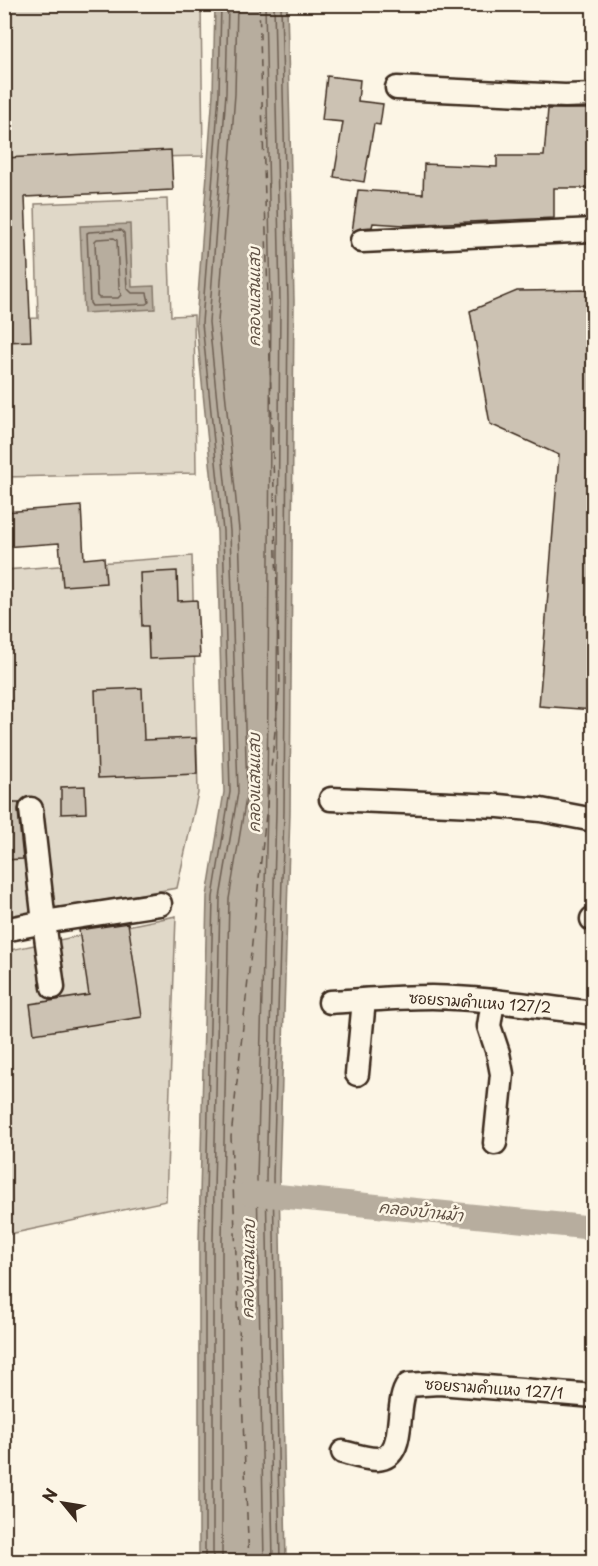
<svg xmlns="http://www.w3.org/2000/svg" width="598" height="1566" viewBox="0 0 598 1566" font-family="'Playpen Sans','Playpen Sans Thai',sans-serif">
<style>
.green{fill:#e0d8c8;stroke:#8e8173;stroke-width:1.5}
.water{fill:#b7ad9e;stroke:#85796b;stroke-width:1.5}
.lines{fill:none;stroke-linecap:round;stroke-linejoin:round}
.shore{stroke:#6d5e51;stroke-width:1.5}
.canal{stroke:#b7ad9e;stroke-width:24}
.ferry{stroke:#605144;stroke-width:1.5;stroke-dasharray:8 6;stroke-linecap:butt}
.building{fill:#ccc2b3;stroke:#3b2a1e;stroke-width:1.5}
.minor-casing{stroke:#3b2a1e;stroke-width:27}
.minor{stroke:#fcf5e5;stroke-width:22}
.labels{text-anchor:middle;stroke-width:5;stroke-linejoin:round;paint-order:stroke}
.street-label{font-size:15px;fill:#3b2a1e;stroke:#fcf5e5}
.water-label{font-size:16px;font-style:italic;fill:#605144;stroke:#fcf5e5}
</style>
<rect width="100%" height="100%" fill="#fcf5e5"/>
<filter id="ink" filterUnits="userSpaceOnUse"><feTurbulence type="fractalNoise" baseFrequency=".0167" numOctaves="2"/><feDisplacementMap in="SourceGraphic" scale="12" xChannelSelector="R" yChannelSelector="G"/><feConvolveMatrix kernelMatrix="1 2 1 2 8 2 1 2 1" color-interpolation-filters="sRGB"/></filter>
<g filter="url(#ink)">
<!-- green -->
<g class="green">
<path d="M4,5h197l2,151 -198,4z"/>
<path d="M167,199l4,117 23,-1 2,158 -191,4 -1,-158 34,-1 -3,-114z"/>
<path d="M192,556l6,237 -21,95 -172,29v-347z"/>
<path d="M176,916l-10,285 -161,34v-284z"/>
</g>
<!-- water -->
<g class="water">
<path d="M215,5h72l7,296 -4,511 -11,366 7,384 -87,-1v-322l8,-343 17,-104 -7,-260 -21,-209 17,-230z"/>
<path d="M130,224l2,63 22,-1 1,23 -71,4 -4,-87z"/>
</g>
<g class="lines">
<!-- shore -->
<g class="shore">
<path d="M121,230l3,3 3,55 5,5h15l2,9 -3,2 -54,2 -2,-3 -3,-70 2,-1z"/>
<path d="M114,238l3,2 2,47 2,8 -3,3h-19l-2,-2 -2,-55 2,-2z"/>
<path d="M205,1562v-323l8,-342 17,-105 -7,-261 -21,-208 17,-230 2,-89"/>
<path d="M213,1562v-323l7,-341 18,-106 -8,-261 -21,-209 17,-229 2,-89"/>
<path d="M222,1562v-322l7,-341 18,-107 -8,-262 -21,-208 17,-228 2,-90"/>
<path d="M264,1562l-7,-384 10,-366 4,-510 -6,-298"/>
<path d="M273,1562l-7,-384 10,-366 4,-511 -6,-297"/>
<path d="M280,1562l-7,-384 11,-366 4,-511 -7,-297"/>
</g>
<!-- canal -->
<path class="canal" d="M249,1193l345,35"/>
<!-- ferry -->
<path class="ferry" d="M249,1562l-18,-425 49,-452 -21,-681"/>
</g>
<!-- building -->
<g class="building">
<path d="M327,76l33,4 -2,21 25,3 -3,21 -6,-1 -10,58 -30,-5 9,-55 -21,-2z"/>
<path d="M548,109h44l-4,52h6v27h-40v30l-150,7 -31,-2 -1,4 -11,1 -9,4 6,-42 65,4 1,-30 73,3v-11h47z"/>
<path d="M171,150l2,40 -148,7 6,144 -27,1v-184z"/>
<path d="M594,290v420l-55,-4 20,-251 -69,-31 -20,-113 47,-20z"/>
<path d="M81,506l3,53 20,-2 2,26 -43,3 -4,-43 -55,4v-35z"/>
<path d="M177,571l1,30 19,-1 3,57 -51,2 -1,-33h-6l-2,-53z"/>
<path d="M142,688l2,52 52,-2 1,36 -99,4 -3,-88z"/>
<path d="M85,786l1,27 -25,1v-27z"/>
<path d="M4,803h15l-1,8 5,48 -19,1z"/>
<path d="M128,923l14,94 -108,17 -4,-30 59,-9 -10,-65z"/>
</g>
<g class="lines">
<!-- minor casing -->
<g class="minor-casing">
<g id="minor">
<path d="M397,88l168,8 29,-1"/>
<path d="M362,241l232,-11"/>
<path d="M331,799l168,7 42,4 53,10"/>
<path d="M592,919l2,1"/>
<path d="M4,930l40,-8 -13,-113"/>
<path d="M53,987l-9,-65 116,-18"/>
<path d="M493,1001l-4,25 9,27 4,21 -7,69"/>
<path d="M330,1002c34,-2 68,-5 102,-5 54,1 108,10 162,16"/>
<path d="M357,1074l7,-74"/>
<path d="M343,1452c11,3 23,7 34,7 32,-2 16,-55 31,-74l31,-2 155,13"/>
</g>
</g>
<!-- minor -->
<use href="#minor" class="minor"/>
</g>
</g>
<g class="labels">
<!-- street labels -->
<g class="street-label">
<text transform="translate(480 1003) rotate(4)" y="5">ซอยรามคำแหง 127/2</text>
<text transform="translate(494 1389) rotate(4)" y="5">ซอยรามคำแหง 127/1</text>
</g>
<!-- water labels -->
<g class="water-label">
<text transform="translate(254 297) rotate(-90)" y="6">คลองแสนแสบ</text>
<text transform="translate(254 783) rotate(-90)" y="6">คลองแสนแสบ</text>
<text transform="translate(421 1211) rotate(6)" y="6">คลองบ้านม้า</text>
<text transform="translate(248 1269) rotate(-89)" y="6">คลองแสนแสบ</text>
</g>
</g>
<!-- margin -->
<rect width="598" height="1566" fill="none" stroke="#fcf5e5" stroke-width="24"/>
<rect x="12" y="12" width="574" height="1542" fill="none" stroke="#3b2a1e" stroke-width="2" filter="url(#ink)"/>
<!-- north arrow -->
<g transform="translate(63 1503) rotate(300)" stroke="#fcf5e5" stroke-width="4.5" paint-order="stroke">
<path d="M0-4.5L10 22L0 15L-10 22Z" fill="#3b2a1e"/>
<text y="-9" font-size="16" font-weight="bold" text-anchor="middle" fill="#3b2a1e">N</text>
</g>
</svg>
